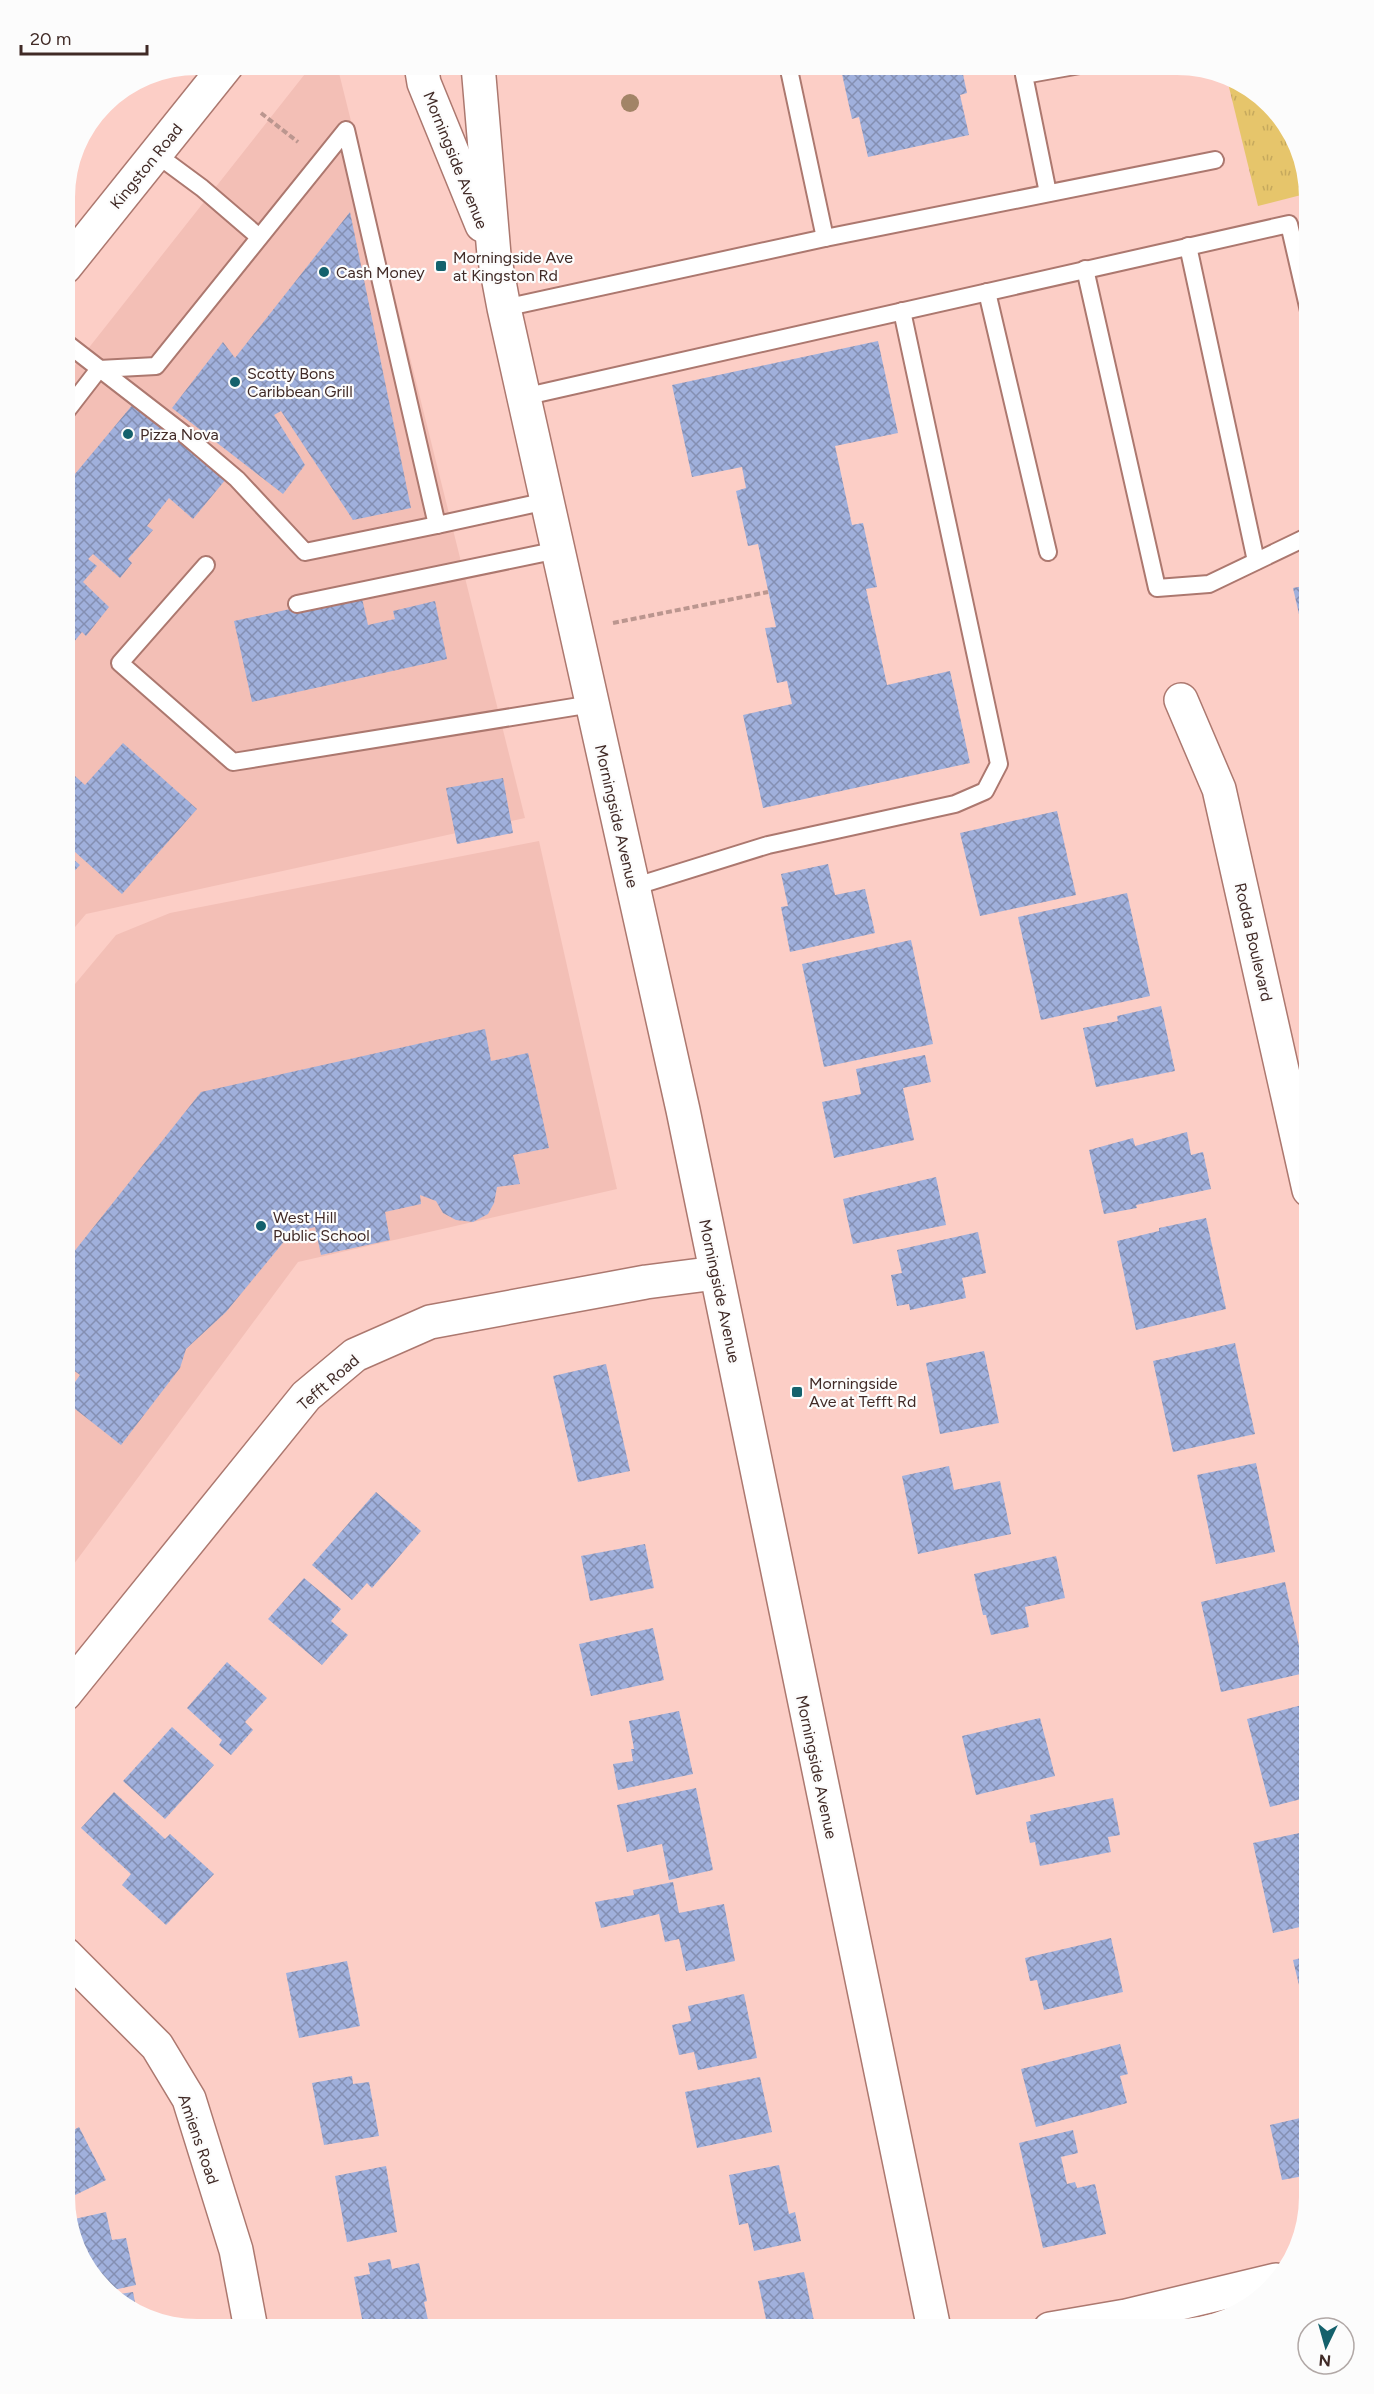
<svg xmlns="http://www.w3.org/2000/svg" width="1374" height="2394" viewBox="0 0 1374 2394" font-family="Figtree,sans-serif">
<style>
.built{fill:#f3bfb6}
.grass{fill:url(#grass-tufts)}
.building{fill:url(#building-cross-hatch)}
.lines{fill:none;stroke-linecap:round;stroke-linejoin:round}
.service-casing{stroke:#ac786f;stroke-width:20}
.minor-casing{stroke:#ac786f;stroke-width:36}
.secondary-casing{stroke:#ac786f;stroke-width:36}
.primary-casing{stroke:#ac786f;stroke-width:36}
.path{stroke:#bb968f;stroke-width:4;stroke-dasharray:6 3;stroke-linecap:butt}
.service{stroke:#fff;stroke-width:16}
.minor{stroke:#fff;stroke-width:33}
.secondary{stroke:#fff;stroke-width:33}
.primary{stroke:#fff;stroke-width:33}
.tree{fill:#a28467}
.poi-dot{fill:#14616c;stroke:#fcfcfc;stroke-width:2}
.labels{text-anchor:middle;stroke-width:4.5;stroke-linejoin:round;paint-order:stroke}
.street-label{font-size:16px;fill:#402a26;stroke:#fcfcfc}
.poi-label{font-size:16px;fill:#402a26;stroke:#fcfcfc;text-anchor:start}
</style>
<defs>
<pattern id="grass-tufts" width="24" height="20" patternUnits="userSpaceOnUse" patternTransform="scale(1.5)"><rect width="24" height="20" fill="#e6c56b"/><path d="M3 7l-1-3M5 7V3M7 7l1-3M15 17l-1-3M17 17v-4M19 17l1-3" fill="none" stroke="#c6a95d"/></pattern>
<pattern id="building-cross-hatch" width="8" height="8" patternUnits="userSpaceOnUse" patternTransform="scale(1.5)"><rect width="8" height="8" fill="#a0b0dc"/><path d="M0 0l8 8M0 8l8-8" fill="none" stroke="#848fb2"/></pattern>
</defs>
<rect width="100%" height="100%" fill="#fccec6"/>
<!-- built -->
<g class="built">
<path d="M312,65h25l188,753 -439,96 -21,25v-561z"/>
<path d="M539,841l78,348 -319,73 -233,314v-580l51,-61 54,-22z"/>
</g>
<!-- grass -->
<path class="grass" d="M1227,79l24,8 45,52 13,54 -51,13z"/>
<!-- building -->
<g class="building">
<path d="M840,65h121l6,28 -7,2 9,40 -101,22 -9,-40 -7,2z"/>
<path d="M350,212l61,296 -58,12 -72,-109 -7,4 31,50 -22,29 -111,-86 51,-66 12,16z"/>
<path d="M878,341l20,92 -63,13 17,79 11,-2 14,64 -11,2 21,96 63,-14 20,92 -207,45 -20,-93 49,-11 -5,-23 -10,2 -12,-55 11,-1 -18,-83 -10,2 -12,-55 10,-3 -4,-21 -50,10 -20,-92z"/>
<path d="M134,403l92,76 -33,40 -24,-21 -22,28 6,4 -25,29 4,4 -12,15 -27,-24 -5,5 9,7 -14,16 26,25 -23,29 -4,-4 -17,21v-167z"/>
<path d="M1309,585v73l-16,-70z"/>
<path d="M361,594l7,31 27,-6 -2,-8 42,-10 12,58 -195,43 -18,-81z"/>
<path d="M65,697l9,8 -9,10z"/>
<path d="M123,743l74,66 -75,85 -57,-51v-76l20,18z"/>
<path d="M503,778l10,55 -56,11 -11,-56z"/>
<path d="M1057,811l19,84 -96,21 -20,-83z"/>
<path d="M65,852l15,13 -15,16z"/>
<path d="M828,864l7,31 30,-6 10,44 -85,19 -9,-45 7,-1 -7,-32z"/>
<path d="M1127,893l23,103 -109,24 -23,-103z"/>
<path d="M911,940l22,104 -109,23 -22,-103z"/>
<path d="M1161,1006l14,65 -79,16 -13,-59 35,-7 -1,-5z"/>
<path d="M485,1029l6,32 37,-8 21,95 -36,7 7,29 -23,3 -3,16 -6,11 -15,8 -17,-2 -13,-7 -7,-12 -16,-6 1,9 -36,8 5,28 -69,15 -6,-28 -24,6 -65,79 -40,37 -6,19 -59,77 -56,-44v-5l15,-21 -15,-11v-101l136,-171z"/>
<path d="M925,1055l6,27 -28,6 11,52 -80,18 -12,-56 39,-8 -5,-25z"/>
<path d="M1187,1132l4,23 12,-3 8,37 -75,16 1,3 -33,6 -15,-64 44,-12 2,8z"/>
<path d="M936,1177l10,48 -93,19 -10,-45z"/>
<path d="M1206,1218l20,91 -90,21 -19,-89 42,-10v-3z"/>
<path d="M978,1232l8,41 -24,5 4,20 -56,12 -1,-6 -12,2 -6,-31 11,-2 -5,-23z"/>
<path d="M1235,1343l20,91 -82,18 -20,-91z"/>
<path d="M984,1351l15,72 -59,11 -14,-71z"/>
<path d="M606,1364l24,107 -52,11 -25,-106z"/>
<path d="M1256,1463l19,89 -59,12 -19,-89z"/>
<path d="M949,1466l5,24 46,-9 11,53 -93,20 -16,-78z"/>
<path d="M376,1492l45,39 -49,57 -5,-5 -15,17 -40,-35z"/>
<path d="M645,1544l9,44 -64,13 -9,-45z"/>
<path d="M1056,1556l9,42 -40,9 4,20 -38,8 -5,-20h-3l-9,-41z"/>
<path d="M304,1578l37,31 -10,12 17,14 -26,30 -54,-46z"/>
<path d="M1285,1582l20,91 -84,19 -20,-90z"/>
<path d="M653,1628l11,52 -73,16 -12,-52z"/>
<path d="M227,1662l40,36 -22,24 8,8 -22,25 -12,-10 3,-5 -35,-32z"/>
<path d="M1306,1704l3,16v77l-39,10 -23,-88z"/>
<path d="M679,1711l14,63 -75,16 -5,-26 20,-3 -2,-12h3l-5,-28z"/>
<path d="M1040,1718l15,58 -79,19 -14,-59z"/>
<path d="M172,1727l42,38 -49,54 -42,-38z"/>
<path d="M696,1788l17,82 -44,10 -7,-36 -35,8 -10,-47z"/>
<path d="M114,1792l51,47 5,-5 44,40 -48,51 -44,-40 9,-11 -50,-46z"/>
<path d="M1113,1798l7,37 -12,2 3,15 -71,14 -5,-24 -5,1 -4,-21 5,-1 -1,-6z"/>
<path d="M1309,1831v94l-36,8 -20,-90z"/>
<path d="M673,1882l6,31 45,-9 11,57 -49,10 -7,-32 -14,3 -6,-28 -58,14 -6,-26 39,-7 -1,-5z"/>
<path d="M1111,1938l12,54 -79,18 -7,-30 -7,1 -5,-23z"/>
<path d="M1309,1956v71l-16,-67z"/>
<path d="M347,1961l13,65 -61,12 -13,-65z"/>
<path d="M744,1994l13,64 -59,12 -4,-18 -15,3 -7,-30 19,-4 -3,-15z"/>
<path d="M1120,2044l8,30 -8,2 7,27 -91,24 -15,-58z"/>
<path d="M352,2076l1,8 16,-2 10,54 -55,9 -12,-62z"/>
<path d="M760,2077l12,55 -75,16 -12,-56z"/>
<path d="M1309,2116v59l-27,5 -12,-55z"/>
<path d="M79,2127l27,53 -41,20v-65z"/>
<path d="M1073,2130l5,23 -17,4 6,27 8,-2 2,6 18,-4 11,50 -63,14 -24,-105z"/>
<path d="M779,2165l10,49 6,-2 6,29 -47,10 -6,-28 -9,2 -10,-50z"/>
<path d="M386,2166l11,66 -50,10 -12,-66z"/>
<path d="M106,2212l6,28 14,-2 10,47 -27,6 -31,-36 -8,-35z"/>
<path d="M390,2259l2,10 27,-6 8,38 -3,1 4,18 -46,9h-18l-10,-52 16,-3 -2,-11z"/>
<path d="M804,2272l10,49 -46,8 -10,-48z"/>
<path d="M133,2292l4,20 -14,-5 -10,-12z"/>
</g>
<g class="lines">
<!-- service casing -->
<g class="service-casing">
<g id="service">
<path d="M788,65l37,173"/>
<path d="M156,154l46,34 57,49"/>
<path d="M1048,193l-24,-118 56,-10"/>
<path d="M1188,246l68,315"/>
<path d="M1085,269l72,319 52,-4 100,-48"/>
<path d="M987,292l61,260"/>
<path d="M504,308l321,-70 390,-78"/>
<path d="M65,342l119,92 53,45 68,73 132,-27"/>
<path d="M523,397l766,-173 20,87"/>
<path d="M65,413l34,-44 57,-3 190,-236 91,395 110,-24"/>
<path d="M206,565l-86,98 113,99 359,-58"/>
<path d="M297,604l261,-54"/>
<path d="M633,887l135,-42 187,-41 30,-13 14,-27 -97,-453"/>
</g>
</g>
<!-- minor casing -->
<g class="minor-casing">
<g id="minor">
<path d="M1181,700l38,89 90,401"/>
<path d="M65,1694l241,-298 49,-41 75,-33 216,-40 70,-9"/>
<path d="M65,1954l92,92 32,53 47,151 15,79"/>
<path d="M1050,2329l76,-13 150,-36"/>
</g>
</g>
<!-- secondary casing -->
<g class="secondary-casing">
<g id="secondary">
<path d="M421,65l3,18 58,142"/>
<path d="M478,65l16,190 10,53 179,802 251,1219"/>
</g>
</g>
<!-- primary casing -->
<g class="primary-casing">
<path id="primary" d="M65,267l162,-202"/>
</g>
<!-- path -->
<g class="path">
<path d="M261,113l37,29"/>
<path d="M613,623l155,-31"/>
</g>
<!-- service -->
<use href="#service" class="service"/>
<!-- minor -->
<use href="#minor" class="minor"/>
<!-- secondary -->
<use href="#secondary" class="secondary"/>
<!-- primary -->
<use href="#primary" class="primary"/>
</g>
<!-- trees -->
<circle class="tree" cx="630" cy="103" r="9"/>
<!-- markers -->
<g class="poi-dot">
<rect x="435" y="260" width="12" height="12" rx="3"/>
<circle cx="324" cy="272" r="6"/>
<circle cx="235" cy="382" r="6"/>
<circle cx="128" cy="434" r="6"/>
<circle cx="261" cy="1226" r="6"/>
<rect x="791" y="1386" width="12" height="12" rx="3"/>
</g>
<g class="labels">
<!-- street labels -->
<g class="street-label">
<text transform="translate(456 160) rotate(68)" y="6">Morningside Avenue</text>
<text transform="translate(146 166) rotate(-51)" y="6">Kingston Road</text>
<text transform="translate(617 816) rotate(77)" y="6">Morningside Avenue</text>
<text transform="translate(1254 942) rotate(77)" y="6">Rodda Boulevard</text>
<text transform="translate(720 1291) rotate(78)" y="6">Morningside Avenue</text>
<text transform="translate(328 1382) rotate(-41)" y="6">Tefft Road</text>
<text transform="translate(817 1767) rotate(78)" y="6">Morningside Avenue</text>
<text transform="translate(199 2139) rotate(71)" y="6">Amiens Road</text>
</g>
<!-- poi labels -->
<g class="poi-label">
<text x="453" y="263">Morningside Ave<tspan x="453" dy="18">at Kingston Rd</tspan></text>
<text x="336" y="278">Cash Money</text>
<text x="247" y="379">Scotty Bons<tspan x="247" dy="18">Caribbean Grill</tspan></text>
<text x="140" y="440">Pizza Nova</text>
<text x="273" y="1223">West Hill<tspan x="273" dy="18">Public School</tspan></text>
<text x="809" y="1389">Morningside<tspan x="809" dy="18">Ave at Tefft Rd</tspan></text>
</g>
</g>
<!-- crop -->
<path d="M0 0H1374V2394H0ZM197 75H1177A122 122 0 0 1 1299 197V2197A122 122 0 0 1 1177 2319H197A122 122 0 0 1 75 2197V197A122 122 0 0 1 197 75Z" fill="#fcfcfc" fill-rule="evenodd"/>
<!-- north arrow -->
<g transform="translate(1326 2346) rotate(185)"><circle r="28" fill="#fcfcfc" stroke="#b1a8a6" stroke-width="1.5"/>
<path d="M0-4.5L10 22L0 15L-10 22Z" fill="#14616c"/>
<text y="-9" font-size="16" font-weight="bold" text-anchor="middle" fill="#402a26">N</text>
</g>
<!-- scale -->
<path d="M21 45v9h126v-9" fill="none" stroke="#402a26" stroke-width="3"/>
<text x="30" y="45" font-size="18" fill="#402a26" stroke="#fcfcfc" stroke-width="4.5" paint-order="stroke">20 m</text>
</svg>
